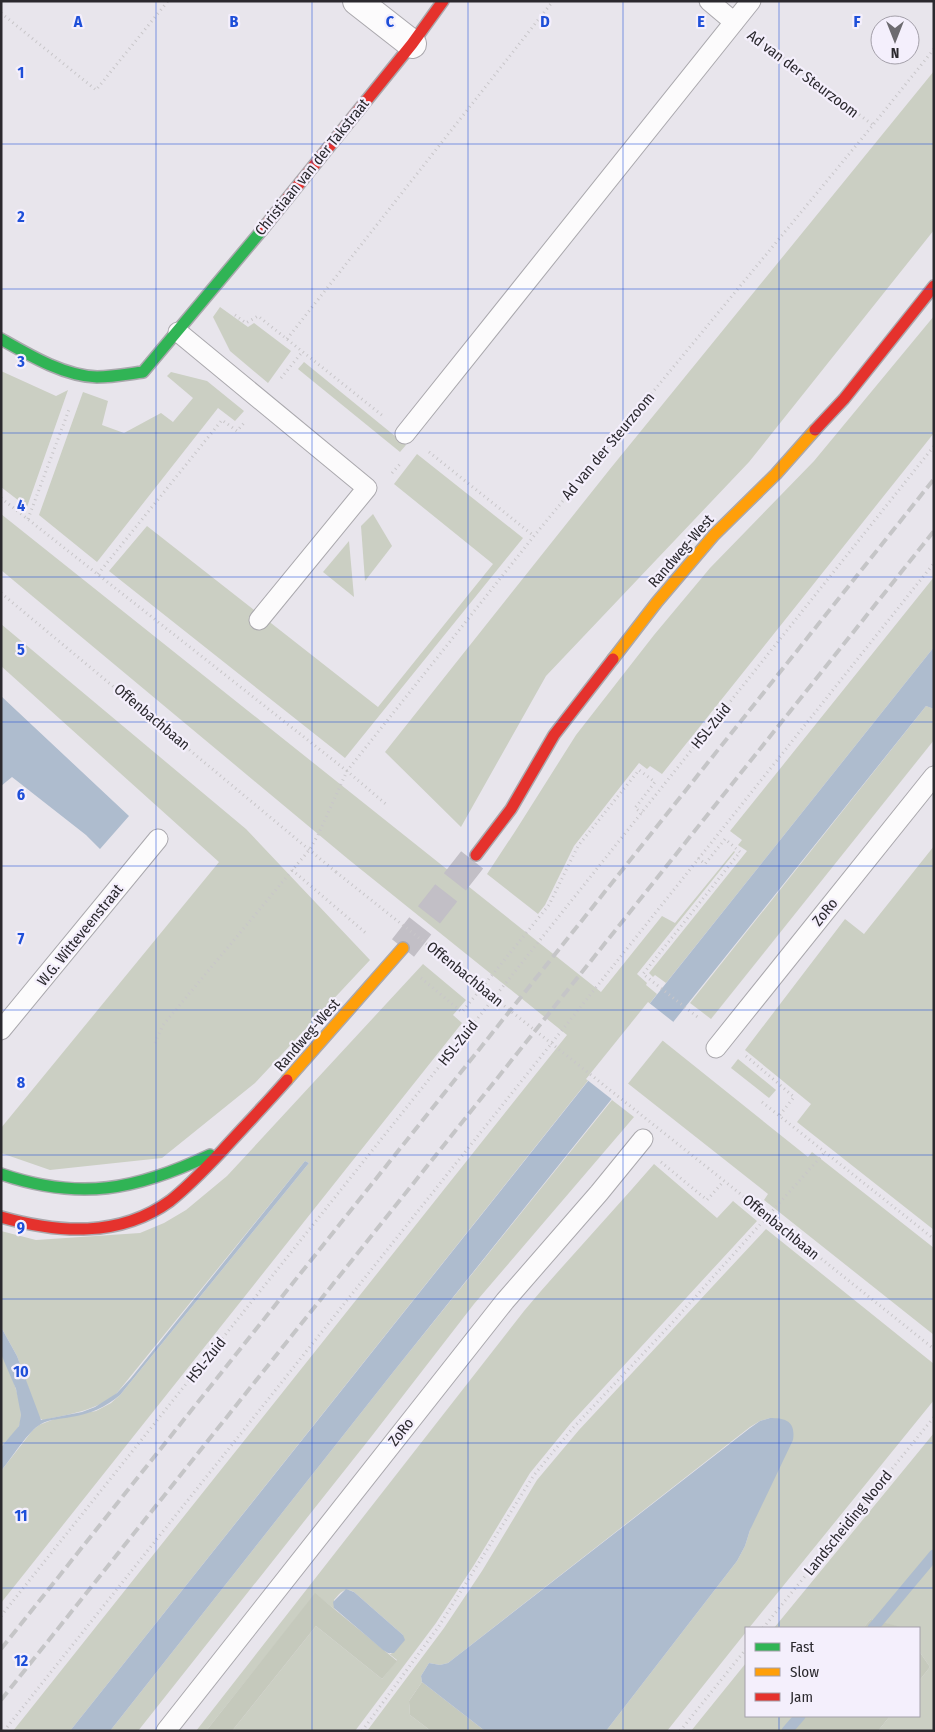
<svg xmlns="http://www.w3.org/2000/svg" width="935" height="1732" viewBox="0 0 935 1732" font-family="'Fira Sans Condensed',sans-serif">
<style>
.green{fill:#cbcfc3}
.forest{fill:#c5c9bc}
.water{fill:#aebcce}
.pier{fill:#e8e5ec}
.lines{fill:none;stroke-linecap:round;stroke-linejoin:round}
.stream{stroke:#aebcce;stroke-width:11}
.secondary-tunnel{stroke:#c2bfc6;stroke-width:28;stroke-dasharray:28 14;stroke-linecap:butt}
.lane-casing{stroke:#aaa8ad;stroke-width:21}
.street-casing{stroke:#aaa8ad;stroke-width:30}
.fast-casing{stroke:#aaa8ad;stroke-width:14}
.slow-casing{stroke:#aaa8ad;stroke-width:14}
.jam-casing{stroke:#aaa8ad;stroke-width:14}
.path{stroke:#c8c6c9;stroke-width:3;stroke-dasharray:1 4;stroke-linecap:butt}
.lane{stroke:#fcfbfc;stroke-width:19}
.street{stroke:#fcfbfc;stroke-width:28}
.fast{stroke:#30b455;stroke-width:11}
.slow{stroke:#ff9f0a;stroke-width:11}
.jam{stroke:#e5322d;stroke-width:11}
.rail{stroke:#c5c5c7;stroke-width:4;stroke-dasharray:10 5;stroke-linecap:butt}
.path-bridge{stroke:#c8c6c9;stroke-width:3;stroke-dasharray:1 4;stroke-linecap:butt}
.grid{fill:none;stroke:#1d4ed8;stroke-width:1;stroke-opacity:0.55}
.labels{text-anchor:middle;stroke-width:4.5;stroke-linejoin:round;paint-order:stroke}
.street-label{font-size:15px;fill:#2b292e;stroke:#f4effc}
.grid-label{font-size:16px;text-anchor:middle;font-weight:bold;fill:#1d4ed8;stroke:#f4effc;stroke-width:4.5;stroke-linejoin:round;paint-order:stroke}
</style>
<rect width="100%" height="100%" fill="#e8e5ec"/>
<!-- green -->
<g class="green">
<path d="M934,71v159l-185,232 -203,214 -85,151 -76,-75 225,-283z"/>
<path d="M220,307l28,20 6,-4 37,28 -23,32 -38,-32 -17,-34z"/>
<path d="M934,316v117l-272,341 -12,-8 -3,3 -8,-6 -65,83 -29,59 -7,9 -51,-40 29,-44 60,-95 78,-100 56,-67 104,-107z"/>
<path d="M304,362l102,83 -6,7 -102,-83z"/>
<path d="M1,371l55,25 12,-6 -41,117 -26,-20z"/>
<path d="M171,372l36,9 37,30 -9,10 -17,-13 -121,154 -58,-47 44,-123 25,9 -6,24 22,8 37,-20 12,9 20,-24 -26,-22z"/>
<path d="M417,454l106,84 -178,220 -236,-187 38,-45 231,181 115,-143 -99,-80z"/>
<path d="M1,514l600,478 61,-76 13,7 59,-72 1,1 -98,122 10,9 -1,2 11,9 -20,26 171,137 4,-5 122,96v87l-170,-135 4,-6 -166,-131 -532,668h-57l554,-696 -219,-176 -347,-289z"/>
<path d="M373,514l19,32 -27,35 -4,-55z"/>
<path d="M349,541l5,56 -31,-25z"/>
<path d="M934,577v70l-268,336 -11,-8 -2,2 -4,-4 98,-122 -9,-6 4,-5 -12,-9z"/>
<path d="M1,624l245,205 124,131 -115,123 -93,75 -112,12 -49,-17v-25l218,-266 -218,-196z"/>
<path d="M926,706l8,3v31l-223,279 -21,-16z"/>
<path d="M934,846v384l-137,-108 14,-18 -66,-54 100,-131 19,15z"/>
<path d="M423,964l43,36 -13,15 9,8 -461,580v-132l31,-40 7,-6 18,-7 39,-7 15,-8 9,-8 189,-232 -4,-2 -188,232c-21,18 -47,21 -74,27l-4,-2 -22,-62 -16,-29v-96l35,9 104,-7 24,-10 22,-13 41,-34z"/>
<path d="M738,1059l38,31 -7,8 -38,-30z"/>
<path d="M612,1100l22,17 -160,187 -103,133 -233,294h-28l284,-360z"/>
<path d="M654,1164l63,54 16,-17 24,20 -187,203 -40,49 -56,92 -38,58 -81,108h-123l84,-105 66,53 15,-19 -9,-7 3,1 12,-19 -49,-43c-10,-5 -13,0 -20,8v8l3,3 -22,-17 -109,137h-10l328,-420c42,-50 87,-97 130,-147z"/>
<path d="M766,1229l168,135v36l-185,228h-3v4l-79,99h-61l131,-170 8,-15 5,-16 20,-112 -10,3 -10,6 -302,236 -8,2 -11,-2 -8,13 1,6 -13,19 1,14 21,16h-64l77,-103 38,-57 55,-91 42,-50z"/>
<path d="M1,1354c8,13 26,57 18,72 -3,6 -13,15 -18,21z"/>
<path d="M934,1433v298h-56l12,-15h29v-35l11,-14 -11,-16v-23h-17l-31,-9 -8,9h-89z"/>
<path d="M746,1663v53h47l-12,15h-90z"/>
</g>
<!-- forest -->
<g class="forest">
<path d="M315,1593l82,68 -15,18 -66,-53 -84,105h-26z"/>
<path d="M871,1619l30,8 1,1h-39z"/>
<path d="M919,1651l11,16 -11,14z"/>
<path d="M422,1682l63,49h-54l-21,-16 -1,-14z"/>
<path d="M793,1716h97l-12,15h-97z"/>
</g>
<!-- water -->
<g class="water">
<path d="M934,647v62l-8,-3 -532,665 -284,360h-40z"/>
<path d="M1,696l128,120 -29,33 -14,-14 -74,-58 -11,9z"/>
<path d="M305,1161l4,2 -189,232c-14,12 -30,19 -49,22 -10,2 -21,2 -30,7 -12,6 -30,35 -40,47v-24l18,-21 2,-11 -5,-26 -15,-35v-27l16,29 24,64 41,-8 13,-5 22,-14 14,-15z"/>
<path d="M770,1418c15,0 26,3 23,22l-43,90 -5,16 -8,15 -131,170h-121l-63,-49 -1,-6 8,-13 11,2 8,-2 302,-235 10,-7z"/>
<path d="M346,1589l8,3 49,43 2,5 -11,13h-6l-5,-3 -49,-42 -1,-6z"/>
</g>
<!-- pier -->
<path class="pier" d="M648,1002l28,22 -62,77 -28,-22z"/>
<g class="lines">
<!-- stream -->
<g class="stream">
<path d="M873,1628l61,-73"/>
<path d="M787,1731l13,-15"/>
</g>
<!-- secondary-tunnel -->
<path class="secondary-tunnel" d="M403,948l73,-93"/>
<!-- lane casing -->
<g class="lane-casing">
<g id="lane">
<path d="M709,1l25,21"/>
<path d="M178,332l189,156 -108,132"/>
<path d="M405,434l346,-433"/>
<path d="M1,1030l157,-191"/>
<path d="M716,1048l218,-272"/>
<path d="M166,1731l339,-430 94,-108 44,-54"/>
</g>
</g>
<!-- street casing -->
<g class="street-casing">
<path id="street" d="M357,1l55,43"/>
</g>
<!-- fast casing -->
<g class="fast-casing">
<g id="fast">
<path d="M1,339c28,16 63,37 96,38 15,0 31,-3 46,-5l119,-142"/>
<path d="M1,1174c79,27 135,16 209,-19"/>
</g>
</g>
<!-- slow casing -->
<g class="slow-casing">
<g id="slow">
<path d="M613,659l44,-57 57,-67 62,-61 39,-44"/>
<path d="M287,1080l116,-132"/>
</g>
</g>
<!-- jam casing -->
<g class="jam-casing">
<g id="jam">
<path d="M262,230l150,-186 31,-43"/>
<path d="M815,430l29,-31 90,-113"/>
<path d="M476,855l35,-46 43,-74 59,-76"/>
<path d="M1,1217c57,16 118,21 169,-16 19,-15 36,-33 52,-50 22,-24 44,-47 65,-71"/>
</g>
</g>
<!-- path -->
<g class="path">
<path d="M1,13l95,77 72,-89"/>
<path d="M759,40l114,85"/>
<path d="M235,315l11,8 12,-7 125,100"/>
<path d="M287,339l266,-338"/>
<path d="M281,378l22,-27"/>
<path d="M429,452l105,84"/>
<path d="M392,473l9,-10"/>
<path d="M1,498l346,273 41,35"/>
<path d="M28,519l42,-112"/>
<path d="M98,574l124,-154 15,11 7,-8"/>
<path d="M1,593l335,279"/>
<path d="M698,858l7,6 20,-25 15,13 -97,122 57,45"/>
<path d="M292,870l76,65"/>
<path d="M421,978l41,34 87,-107 29,-59 61,-76 16,12 -20,26 7,5"/>
<path d="M155,1043l8,-18 147,-176 8,-14 29,-64 187,-235 339,-411 61,-76"/>
<path d="M746,1056l48,41 -15,19"/>
<path d="M762,1102l172,137"/>
<path d="M661,1162l46,38 17,-19"/>
<path d="M708,1168l226,181"/>
<path d="M1,1616l933,-1170"/>
<path d="M763,1628l171,-211"/>
<path d="M4,1731l930,-1168"/>
<path d="M362,1731l77,-105 95,-151 38,-46 100,-106 153,-171"/>
<path d="M680,1731l66,-82"/>
</g>
<!-- lane -->
<use href="#lane" class="lane"/>
<!-- street -->
<use href="#street" class="street"/>
<!-- fast -->
<use href="#fast" class="fast"/>
<!-- slow -->
<use href="#slow" class="slow"/>
<!-- jam -->
<use href="#jam" class="jam"/>
<!-- rail -->
<g class="rail">
<path d="M1,1649l933,-1170"/>
<path d="M1,1700l933,-1169"/>
</g>
<!-- path-bridge -->
<path class="path-bridge" d="M336,872l372,296"/>
</g>
<!-- grid -->
<path class="grid" d="M156,1v1730M312,1v1730M468,1v1730M623,1v1730M779,1v1627M1,144h933M1,289h933M1,433h933M1,577h933M1,722h933M1,866h933M1,1010h933M1,1155h933M1,1299h933M1,1443h933M1,1588h933M779,1716v15"/>
<g class="labels">
<!-- street labels -->
<g class="street-label">
<text transform="translate(803 74) rotate(37)" y="5">Ad van der Steurzoom</text>
<text transform="translate(312 167) rotate(-51)" y="5">Christiaan van der Takstraat</text>
<text transform="translate(608 446) rotate(-50)" y="5">Ad van der Steurzoom</text>
<text transform="translate(681 551) rotate(-49)" y="5">Randweg-West</text>
<text transform="translate(152 717) rotate(40)" y="5">Offenbachbaan</text>
<text transform="translate(711 726) rotate(-51)" y="5">HSL-Zuid</text>
<text transform="translate(825 912) rotate(-51)" y="5">ZoRo</text>
<text transform="translate(80 935) rotate(-51)" y="5">W.G. Witteveenstraat</text>
<text transform="translate(465 974) rotate(39)" y="5">Offenbachbaan</text>
<text transform="translate(307 1035) rotate(-49)" y="5">Randweg-West</text>
<text transform="translate(458 1043) rotate(-51)" y="5">HSL-Zuid</text>
<text transform="translate(781 1227) rotate(39)" y="5">Offenbachbaan</text>
<text transform="translate(206 1360) rotate(-51)" y="5">HSL-Zuid</text>
<text transform="translate(401 1432) rotate(-52)" y="5">ZoRo</text>
<text transform="translate(848 1523) rotate(-51)" y="5">Landscheiding Noord</text>
</g>
</g>
<g class="grid-label">
<text x="78" y="27">A</text>
<text x="234" y="27">B</text>
<text x="390" y="27">C</text>
<text x="545" y="27">D</text>
<text x="701" y="27">E</text>
<text x="857" y="27">F</text>
<text x="21" y="78">1</text>
<text x="21" y="222">2</text>
<text x="21" y="367">3</text>
<text x="21" y="511">4</text>
<text x="21" y="655">5</text>
<text x="21" y="800">6</text>
<text x="21" y="944">7</text>
<text x="21" y="1088">8</text>
<text x="21" y="1233">9</text>
<text x="21" y="1377">10</text>
<text x="21" y="1521">11</text>
<text x="21" y="1666">12</text>
</g>
<!-- border -->
<rect width="935" height="1732" fill="none" stroke="#2b292e" stroke-width="5"/>
<!-- legend -->
<rect x="745" y="1627" width="175" height="90" fill="#f4effc" stroke="#a4a0aa"/>
<rect x="755" y="1643" width="25" height="8" fill="#30b455" stroke="#a4a0aa"/>
<text x="790" y="1652" font-size="15" fill="#2b292e">Fast</text>
<rect x="755" y="1668" width="25" height="8" fill="#ff9f0a" stroke="#a4a0aa"/>
<text x="790" y="1677" font-size="15" fill="#2b292e">Slow</text>
<rect x="755" y="1693" width="25" height="8" fill="#e5322d" stroke="#a4a0aa"/>
<text x="790" y="1702" font-size="15" fill="#2b292e">Jam</text>
<!-- north arrow -->
<g transform="translate(895 40) rotate(180)"><circle r="24" fill="#f4effc" stroke="#a4a0aa"/>
<path d="M0-4L9 19L0 12L-9 19Z" fill="#6d6b70"/>
<text y="-8" font-size="14" font-weight="bold" text-anchor="middle" fill="#2b292e">N</text>
</g>
</svg>
